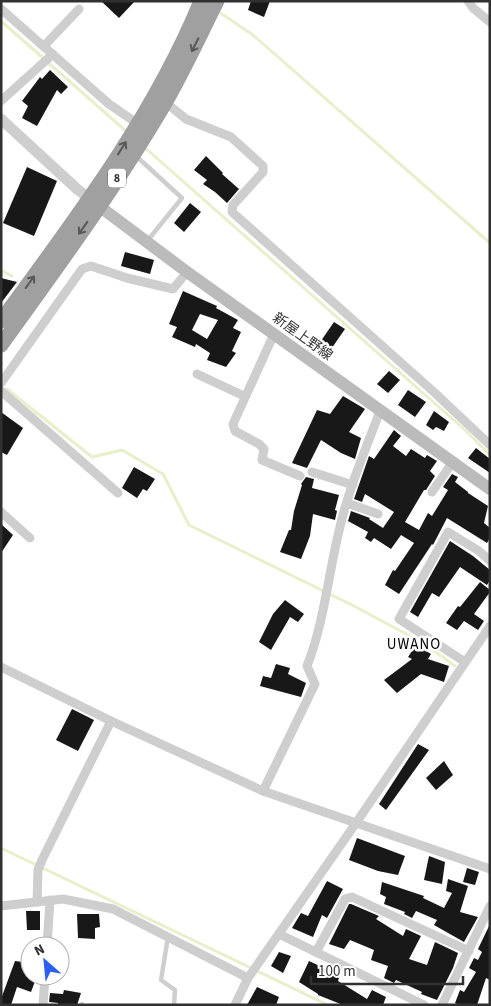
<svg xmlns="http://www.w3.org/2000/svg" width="491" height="1006" viewBox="0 0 491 1006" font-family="'Source Sans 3','Noto Sans JP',sans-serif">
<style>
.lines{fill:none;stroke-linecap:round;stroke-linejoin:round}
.stream{stroke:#e8efcb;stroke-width:3}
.building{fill:#181818;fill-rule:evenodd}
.service{stroke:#cecece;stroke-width:4.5}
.minor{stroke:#cecece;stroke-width:9}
.tertiary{stroke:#cecece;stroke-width:11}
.secondary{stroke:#bbb;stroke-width:12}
.trunk{stroke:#a0a0a0;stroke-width:15}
.oneway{stroke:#585858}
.labels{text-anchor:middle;stroke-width:5;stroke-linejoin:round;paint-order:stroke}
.shield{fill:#fff;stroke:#6f6f6f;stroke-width:1}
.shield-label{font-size:12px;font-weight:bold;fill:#313131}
.street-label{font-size:14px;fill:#313131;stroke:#fff}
.neighbourhood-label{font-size:15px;letter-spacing:1px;fill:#000;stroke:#fff}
</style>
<rect width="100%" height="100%" fill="#fff"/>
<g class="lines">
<!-- stream -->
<g class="stream">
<path d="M216,10l37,25 237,208"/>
<path d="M1,21l126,111"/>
<path d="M143,146l322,284 25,25"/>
<path d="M1,270l11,6"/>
<path d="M7,389l85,68 30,-7 41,24 26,51 165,81 69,37 32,23"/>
<path d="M1,848l327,157"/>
</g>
</g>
<!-- building -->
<g class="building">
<path d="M101,1h34l-16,17z"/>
<path d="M251,1h19l-6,16 -16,-7z"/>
<path d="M50,70l18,17 -7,7 -4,-4 -20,36 -15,-8 6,-12 -6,-5 18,-24 2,2z"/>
<path d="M206,156l17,17 -1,1 17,15 -12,14 -12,-11 -12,-8 4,-4 -13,-10z"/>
<path d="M27,167l30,14 -23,55 -31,-13z"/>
<path d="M190,203l11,9 -17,20 -10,-9z"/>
<path d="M125,252l29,8 -4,14 -29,-8z"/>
<path d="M1,278l16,4 -16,21z"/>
<path d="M183,291l34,15 -1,2 22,12 -5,8 8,4 -9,19 4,2 -10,14 -19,-7 3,-7 -14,-9 -1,3 -23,-10 5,-10 -8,-3zM200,314l18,6 -11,19 -15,-9z"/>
<path d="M334,322l11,7 -18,26 -11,-7z"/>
<path d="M389,371l11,9 -12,13 -11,-9z"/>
<path d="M408,390l18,12 -11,15 -17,-12z"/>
<path d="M343,396l22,13 -16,23 12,6 -6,21 -14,-6 -20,-13 -14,28 -15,-5 25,-53 13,4z"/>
<path d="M434,411l15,11 -5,9 -8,-4 -3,3 -7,-5z"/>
<path d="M1,412l22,16 -16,27 -6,-3z"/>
<path d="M394,430l7,6 -8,10 13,10 5,-7 14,9 2,-3 10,6 -7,10 5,5 -9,14h-2l-19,32 14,8 9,-17 4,3 16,-26 -5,-3 9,-13 6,3 -3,5 13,10v1l20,13 -4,17 6,5v10l-3,5 -40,-25 -14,27 -1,-1 -33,50 -14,-9 8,-15 2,1 19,-28 -13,-8 -10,14 -17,-11 -3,4 -6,-4 3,-6 -20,-11 3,-10 19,7 -1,1 14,9 11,-16 -29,-18 -3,8 -8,-3 15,-43 5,3z"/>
<path d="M476,448l14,11v14l-22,-15z"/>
<path d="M134,467l21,12 -8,12 -4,-2 -6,9 -15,-10z"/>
<path d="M306,477l8,2 -2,9 27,7 -4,15 2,1 -2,9 -22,-6 -3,22 -9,23 -21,-7 9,-22h2l3,-19 8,-26 -1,-1z"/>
<path d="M1,524l12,11 -12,18z"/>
<path d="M450,541l23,15 17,14v10l-3,5 -27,-18 -21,30 -7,-4 -14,24 -8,-5z"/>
<path d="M480,582l10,8v2l-16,22 10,7 -6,9 -14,-9 -7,9 -11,-7 12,-17 2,1z"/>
<path d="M285,600l19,14 -6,8 -8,-5 -19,33 -12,-8 14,-28z"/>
<path d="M416,645l15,9 -3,5 21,7 -5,16 -23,-8 -24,19 -13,-13 28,-21 -4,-2z"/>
<path d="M276,664l14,4 -2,6 18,9 -5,14 -41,-11 3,-10 8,2z"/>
<path d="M72,709l22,11 -16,31 -22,-11z"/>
<path d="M418,744l11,6 -43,60 -7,-6z"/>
<path d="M444,761l9,14 -17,15 -10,-12z"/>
<path d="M357,838l48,18 -7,19 -20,-4 -29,-11z"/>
<path d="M429,856l16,6 -3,22 -18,-4z"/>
<path d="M467,868l12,4 -4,13 -12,-3z"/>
<path d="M448,879l20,7 -8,26 18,5 -14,25 -30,-17 3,-5 -21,-9 -4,7 -8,-4 1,-2 -21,-8 2,-7 -6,-3 2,-12 42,14 -1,2 21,10 8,-15 -6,-2z"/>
<path d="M327,881l16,8 -16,29 -5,-3 -9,22 -21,-9 9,-15 7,3z"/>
<path d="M349,904h2l28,12 -3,3 27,17 3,-7 15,7 -12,23 18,6 8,-23 23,11 -5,15 -16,32 -16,-6 1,-2 -26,-12 -2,3 -10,-5 4,-12 -17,-6 3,-10 -24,-10 -6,9 -15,-5z"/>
<path d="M26,911h14v19h-13z"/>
<path d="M77,914h22l1,13 -5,1v11l-17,-1z"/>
<path d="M490,924v56l-4,-2 -9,27h-18l-4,-2 5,-13 4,2 12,-20 -7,-4 5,-10 4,2 4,-8 -4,-3z"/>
<path d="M279,952l12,4 -8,17 -12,-7z"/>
<path d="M15,961l15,2v13h7l-6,16 -14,-5 -6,18h-10v-6z"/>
<path d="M309,961l15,7 15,10 -1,3 29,18 5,-9 14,7 -3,8h-40l-25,-10v-1l-19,-12z"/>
<path d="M257,987l22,10 -3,8h-29z"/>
<path d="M64,990l17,3 -4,12h-19v-2l-9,-1 1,-9 13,1z"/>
</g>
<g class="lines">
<!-- service -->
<g class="service">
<path d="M136,156l46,42 -34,42"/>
<path d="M168,937l-7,43 14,10 -1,15"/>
<path d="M82,1005v-1"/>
</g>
<!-- minor -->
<g class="minor">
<path d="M468,1l5,7 17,14"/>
<path d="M1,9l108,95 32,22"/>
<path d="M44,46l35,-37"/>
<path d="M1,101l52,-47"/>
<path d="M165,102l21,17 45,18 32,29v6l-30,33 -1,7 203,181 55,52"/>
<path d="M274,334l-41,90 2,7 24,13 5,5 -2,11 38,16"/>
<path d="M197,374l47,22"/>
<path d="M1,383l81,-114 9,-3 36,12 46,11 14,-17"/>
<path d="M1,391l117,102"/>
<path d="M312,472l41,13"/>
<path d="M432,492l20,-29"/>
<path d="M347,503l31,11"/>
<path d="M1,512l29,26"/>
<path d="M465,662l-66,-43 49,-87 31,19 11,10"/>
<path d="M1,667l110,54 152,70 227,78"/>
<path d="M263,791l52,-107 -8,-18c17,-43 21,-90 32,-135 9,-41 26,-80 41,-120"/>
<path d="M37,902l1,-32 4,-10 69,-139"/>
<path d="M1,906l62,-7 50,10 135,69"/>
<path d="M279,934l145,71"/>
<path d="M47,946l3,-46"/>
<path d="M316,952l29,-53 7,-2 117,54"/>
<path d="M43,1005l2,-29"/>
<path d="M235,1005l13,-27 108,-155 134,-197"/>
<path d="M442,1005l48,-99"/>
</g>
<!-- tertiary -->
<path class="tertiary" d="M1,119l76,70 18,14"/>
<!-- secondary -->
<path class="secondary" d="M99,206l88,66 303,217"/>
<!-- trunk -->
<g class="trunk">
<path d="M1,321c74,-101 152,-203 200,-320"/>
<path d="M1,345c57,-79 115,-158 164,-242 19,-33 35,-68 52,-102"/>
</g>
</g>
<!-- one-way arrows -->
<defs><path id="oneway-shaft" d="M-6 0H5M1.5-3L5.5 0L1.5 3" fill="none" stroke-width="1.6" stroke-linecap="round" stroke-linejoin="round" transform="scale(1.25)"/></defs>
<g class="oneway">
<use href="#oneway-shaft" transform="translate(195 45) rotate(117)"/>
<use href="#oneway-shaft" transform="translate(122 148) rotate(-58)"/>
<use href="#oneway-shaft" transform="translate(83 228) rotate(125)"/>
<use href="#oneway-shaft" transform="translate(30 282) rotate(-54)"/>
</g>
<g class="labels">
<!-- shield labels -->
<rect class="shield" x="108" y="168.5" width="18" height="19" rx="4"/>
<g class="shield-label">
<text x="117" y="182">8</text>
</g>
<!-- street labels -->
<g class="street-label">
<text transform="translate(303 336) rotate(36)" y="5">新屋上野線</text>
</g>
<!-- neighbourhood labels -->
<g class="neighbourhood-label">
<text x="414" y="649">UWANO</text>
</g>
</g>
<!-- border -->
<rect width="491" height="1006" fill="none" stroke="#313131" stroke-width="5"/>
<!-- north arrow -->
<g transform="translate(45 961) rotate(333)"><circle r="24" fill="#ffffff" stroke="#adadad"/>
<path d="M0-4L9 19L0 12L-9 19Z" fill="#2c5ef0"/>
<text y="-8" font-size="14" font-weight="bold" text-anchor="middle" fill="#313131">N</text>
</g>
<!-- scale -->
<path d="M311 976v8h152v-8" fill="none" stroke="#313131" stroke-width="2.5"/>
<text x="318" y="976" font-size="15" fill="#313131" stroke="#ffffff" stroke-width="4" paint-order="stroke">100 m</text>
</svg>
